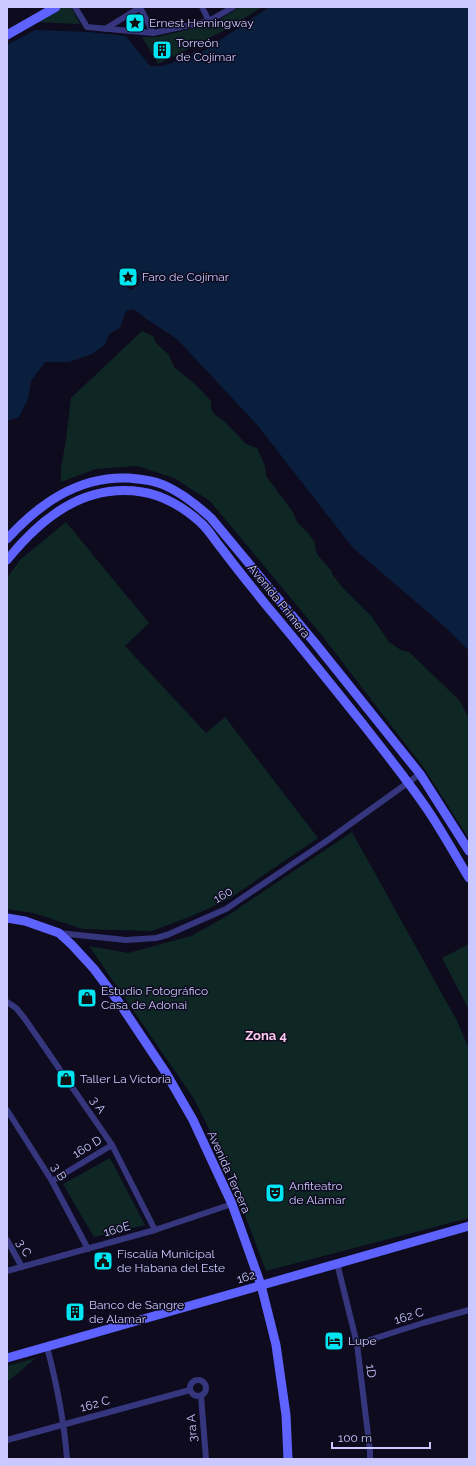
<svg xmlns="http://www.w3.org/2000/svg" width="476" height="1466" viewBox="0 0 476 1466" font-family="Raleway,sans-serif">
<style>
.green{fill:#0e2725}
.water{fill:#0a1f3e;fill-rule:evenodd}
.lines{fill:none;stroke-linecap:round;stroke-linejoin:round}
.street{stroke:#35367d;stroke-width:6}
.secondary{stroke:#5e62ff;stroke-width:9}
.labels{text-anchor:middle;stroke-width:3;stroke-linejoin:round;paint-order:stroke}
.poi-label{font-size:12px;fill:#cbc7ff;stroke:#0d0b1d;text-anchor:start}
.street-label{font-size:12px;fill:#cbc7ff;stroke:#0d0b1d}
.neighbourhood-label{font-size:13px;font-weight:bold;fill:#ffc9ee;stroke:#0d0b1d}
</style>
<rect width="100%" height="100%" fill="#0d0b1d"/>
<!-- green -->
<g class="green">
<path d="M62,7h9l9,17 -45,-2z"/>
<path d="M240,7h22l-37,23 -67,34 -16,-27h15l55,-13z"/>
<path d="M142,331l11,5 3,7 13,12 5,12 20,16 17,18v7l3,6 11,8 21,22 11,4 8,18 1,10 27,36 4,10 11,11 7,10 1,9 5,7 10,11 1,4 11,14 29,29 17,25 12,8 8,2 50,48 10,18v121l-45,-71 -101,-131 -113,-136 -36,-23 -37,-12 -41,3 -35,13v-14l5,-28 5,-42z"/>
<path d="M66,522l83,101 -24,23 81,87 19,-16 93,121 -89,61 -37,17 -40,15 -69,-2 -50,-16 -26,-4v-331l13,-18z"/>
<path d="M352,832l104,187 13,30v169l-203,53 -26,-69 -11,-33 -35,-70 -105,-153 39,7 63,-17 36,-20z"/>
<path d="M469,944v66l-27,-52z"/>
<path d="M110,1158l35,67 -51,12 -31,-53z"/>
<path d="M36,1358l-29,24v-16z"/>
</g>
<!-- water -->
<path class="water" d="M269,7h200v644l-24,-24 -92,-79 -95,-122 -81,-87 -32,-21 -11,-9 -8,2 -6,17 -11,6 -4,11 -13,9 -23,8h-24l-14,19 -3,18 -9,18 -12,4v-376l28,-15 54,2 37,4 24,30h13l41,-15zM126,268l7,2 7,9 -2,6 -7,5 -12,-10 -2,-5 4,-5z"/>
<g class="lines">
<!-- street -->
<g class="street">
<path d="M75,7l12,20 66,6 56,-12 24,-14"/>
<path d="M140,7l13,26"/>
<path d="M202,7l7,14"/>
<path d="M105,29l36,-22"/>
<path d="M59,933l67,7 30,-2 11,-3 59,-26 102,-69 92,-66"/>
<path d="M7,1002l9,6 9,11 87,126 43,85"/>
<path d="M7,1110l45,71 36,68"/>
<path d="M52,1181l60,-36"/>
<path d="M7,1240l15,27"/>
<path d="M337,1263l20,81 13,107v8"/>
<path d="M7,1271l148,-41 77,-26"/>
<path d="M357,1344l66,-21 46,-13"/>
<path d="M47,1347c10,38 17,72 20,112"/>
<circle cx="198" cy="1388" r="8"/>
<path d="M201,1396l5,63"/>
<path d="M7,1440l183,-50"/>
</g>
<!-- secondary -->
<g class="secondary">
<path d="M7,35l49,-28"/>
<path d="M7,539c32,-35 71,-63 121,-61 12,1 25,2 36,7 18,8 33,20 47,33l104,125 105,131 49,77"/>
<path d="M7,560c34,-42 77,-77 135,-68 21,3 43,16 59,31 8,7 14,18 21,26 14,19 29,37 44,56 34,40 67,82 100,123 21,27 42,53 61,81 15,22 28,46 42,69"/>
<path d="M7,918l18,3 34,12 13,12 22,24 24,32 48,72 27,47 39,84 29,81 15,60 10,70 2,44"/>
<path d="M7,1358l462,-132"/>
</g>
</g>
<!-- icons -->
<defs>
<g id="sight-square" transform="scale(1)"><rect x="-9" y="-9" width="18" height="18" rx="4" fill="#00e5f2" stroke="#0d0b1d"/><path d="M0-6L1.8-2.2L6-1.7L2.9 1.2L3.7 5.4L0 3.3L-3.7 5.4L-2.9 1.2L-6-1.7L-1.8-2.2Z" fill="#111"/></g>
<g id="building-square" transform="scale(1)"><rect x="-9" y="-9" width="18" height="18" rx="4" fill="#00e5f2" stroke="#0d0b1d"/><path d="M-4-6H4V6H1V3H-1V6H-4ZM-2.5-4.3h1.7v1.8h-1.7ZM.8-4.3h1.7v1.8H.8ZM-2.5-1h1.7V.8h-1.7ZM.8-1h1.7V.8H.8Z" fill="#111"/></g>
<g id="shop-square" transform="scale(1)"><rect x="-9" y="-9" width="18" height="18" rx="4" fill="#00e5f2" stroke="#0d0b1d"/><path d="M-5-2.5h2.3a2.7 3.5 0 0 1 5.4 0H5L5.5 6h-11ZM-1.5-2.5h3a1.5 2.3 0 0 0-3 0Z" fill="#111"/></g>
<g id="theatre-square" transform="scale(1)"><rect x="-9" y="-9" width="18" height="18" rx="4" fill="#00e5f2" stroke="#0d0b1d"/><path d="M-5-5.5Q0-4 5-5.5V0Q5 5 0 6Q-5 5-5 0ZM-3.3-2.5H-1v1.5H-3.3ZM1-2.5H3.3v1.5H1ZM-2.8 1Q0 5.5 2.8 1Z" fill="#111"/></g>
<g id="civic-square" transform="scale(1)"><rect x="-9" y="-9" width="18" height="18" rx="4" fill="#00e5f2" stroke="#0d0b1d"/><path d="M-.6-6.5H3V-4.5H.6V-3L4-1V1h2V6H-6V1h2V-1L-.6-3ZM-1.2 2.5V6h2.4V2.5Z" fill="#111"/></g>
<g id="hotel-square" transform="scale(1)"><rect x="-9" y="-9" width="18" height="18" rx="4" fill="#00e5f2" stroke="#0d0b1d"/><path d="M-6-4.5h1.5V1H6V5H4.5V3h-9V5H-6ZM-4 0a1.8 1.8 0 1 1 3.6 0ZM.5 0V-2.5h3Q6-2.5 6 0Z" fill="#111"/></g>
</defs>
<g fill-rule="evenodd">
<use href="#sight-square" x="135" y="23"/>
<use href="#building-square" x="162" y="50"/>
<use href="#sight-square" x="128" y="277"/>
<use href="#shop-square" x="87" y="998"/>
<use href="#shop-square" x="66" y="1079"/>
<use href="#theatre-square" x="275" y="1193"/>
<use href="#civic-square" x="103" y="1261"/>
<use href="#building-square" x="75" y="1312"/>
<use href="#hotel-square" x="334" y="1341"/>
</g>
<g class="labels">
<!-- poi labels -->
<g class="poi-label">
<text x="149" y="27">Ernest Hemingway</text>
<text x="176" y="47">Torreón<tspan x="176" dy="14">de Cojímar</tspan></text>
<text x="142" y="281">Faro de Cojímar</text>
<text x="101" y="995">Estudio Fotográfico<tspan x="101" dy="14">Casa de Adonai</tspan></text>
<text x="80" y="1083">Taller La Victoria</text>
<text x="289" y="1190">Anfiteatro<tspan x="289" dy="14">de Alamar</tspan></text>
<text x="117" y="1258">Fiscalía Municipal<tspan x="117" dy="14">de Habana del Este</tspan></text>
<text x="89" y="1309">Banco de Sangre<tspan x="89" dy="14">de Alamar</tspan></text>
<text x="348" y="1345">Lupe</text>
</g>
<!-- street labels -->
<g class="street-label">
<text transform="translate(279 601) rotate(51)" y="4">Avenida Primera</text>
<text transform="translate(223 895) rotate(-30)" y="4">160</text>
<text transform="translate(98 1105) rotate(56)" y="4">3 A</text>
<text transform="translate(87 1147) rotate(-31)" y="4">160 D</text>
<text transform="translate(59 1172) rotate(59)" y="4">3 B</text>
<text transform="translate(229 1172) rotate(66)" y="4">Avenida Tercera</text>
<text transform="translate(117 1229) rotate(-16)" y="4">160E</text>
<text transform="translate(24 1248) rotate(60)" y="4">3 C</text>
<text transform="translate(246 1277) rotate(-16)" y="4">162</text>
<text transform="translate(409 1316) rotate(-17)" y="4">162 C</text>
<text transform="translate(371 1371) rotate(83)" y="4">1D</text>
<text transform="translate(95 1404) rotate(-15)" y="4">162 C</text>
<text transform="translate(192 1428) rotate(-94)" y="4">3ra A</text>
</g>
<!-- neighbourhood labels -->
<g class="neighbourhood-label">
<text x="266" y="1040">Zona 4</text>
</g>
</g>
<!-- border -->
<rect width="476" height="1466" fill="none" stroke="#cbc7ff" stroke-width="16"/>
<!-- scale -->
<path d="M332 1442v6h98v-6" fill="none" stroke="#cbc7ff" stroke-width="2"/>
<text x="338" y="1442" font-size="12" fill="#cbc7ff" stroke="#0d0b1d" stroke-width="3" paint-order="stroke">100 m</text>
</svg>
